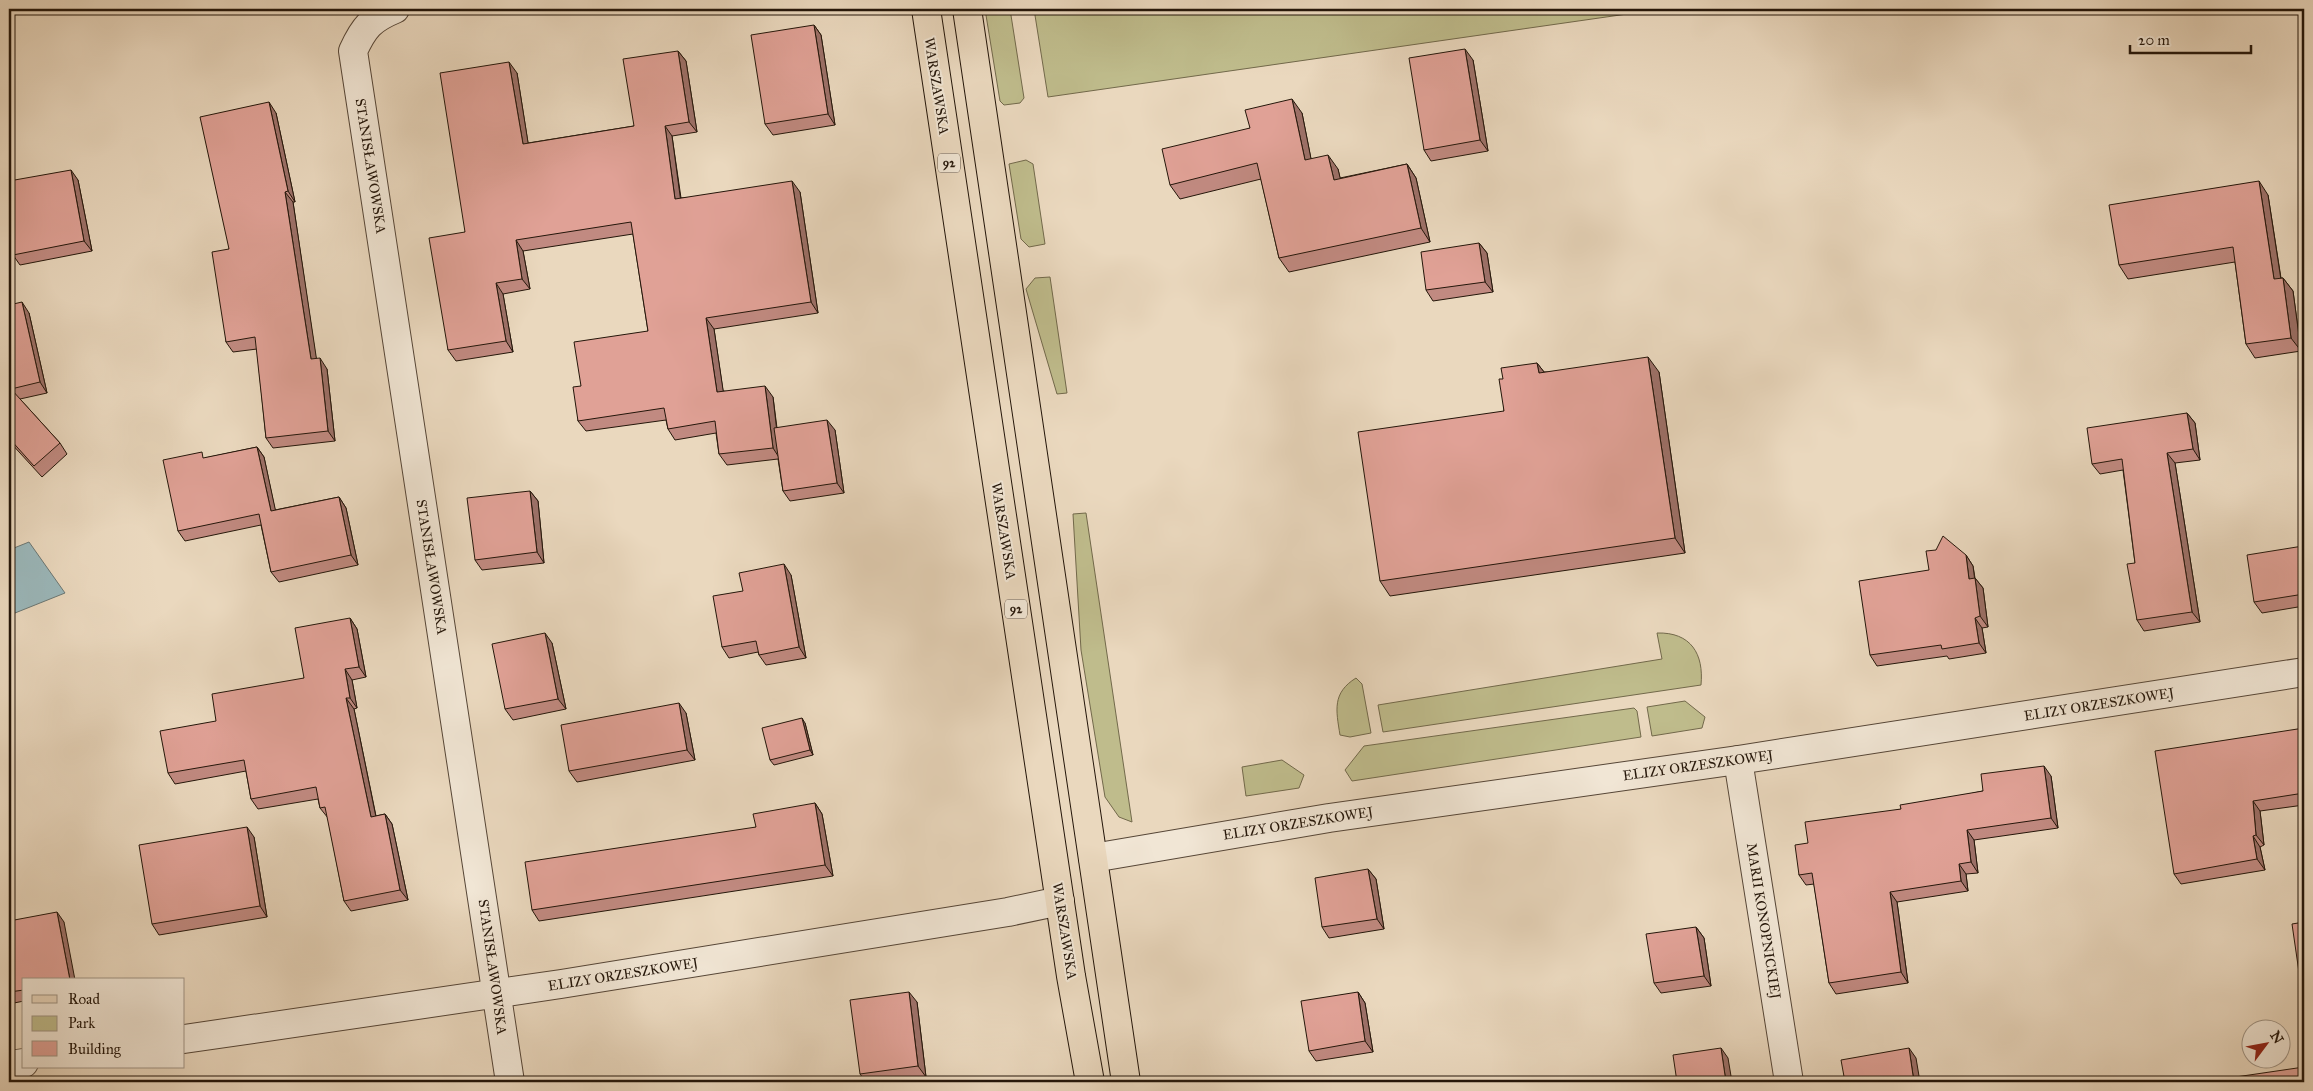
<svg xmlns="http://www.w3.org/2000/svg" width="2313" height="1091" viewBox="0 0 2313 1091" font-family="'IM FELL Great Primer',serif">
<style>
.green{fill:#bfbc8c;stroke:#72694b}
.water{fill:#9bb8bb;stroke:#6b7774}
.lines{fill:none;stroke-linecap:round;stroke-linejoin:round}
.minor-casing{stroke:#564637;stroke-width:30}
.primary-casing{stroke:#24160a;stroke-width:30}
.minor{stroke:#f1e6d5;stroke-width:28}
.primary{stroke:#ead8be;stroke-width:28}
.wall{fill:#c18a81;stroke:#24160a}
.shaded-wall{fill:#9d7169;stroke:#24160a}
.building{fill:#e0a196;stroke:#24160a}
.labels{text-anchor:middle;stroke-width:4;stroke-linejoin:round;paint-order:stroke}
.shield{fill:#f1e6d5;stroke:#625447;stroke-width:1}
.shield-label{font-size:12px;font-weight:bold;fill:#24160a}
.street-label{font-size:14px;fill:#24160a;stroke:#f1e6d5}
</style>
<rect width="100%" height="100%" fill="#ead8be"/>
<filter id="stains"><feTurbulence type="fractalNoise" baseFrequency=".004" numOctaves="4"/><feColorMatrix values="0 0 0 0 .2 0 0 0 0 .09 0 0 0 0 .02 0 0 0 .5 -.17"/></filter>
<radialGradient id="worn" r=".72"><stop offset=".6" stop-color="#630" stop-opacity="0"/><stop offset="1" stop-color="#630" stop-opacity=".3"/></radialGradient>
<!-- green -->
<g class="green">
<path d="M985,9h25l14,89 -4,5 -16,2 -4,-4z"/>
<path d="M1034,9h628l-614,88z"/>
<path d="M1026,160l7,4 12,80 -16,3 -8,-8 -12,-75z"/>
<path d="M1050,277l17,116 -10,1 -31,-105 9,-11z"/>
<path d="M1086,513l46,309 -13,-5 -14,-20 -24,-147 -8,-136z"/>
<path d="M1657,633c34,-1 47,21 44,52l-318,47 -5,-27 284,-46z"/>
<path d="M1356,678l6,6 9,49 -21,4 -10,-2c-4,-25 -8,-42 16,-57z"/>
<path d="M1685,701l20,16 -3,11 -50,8 -5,-29z"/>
<path d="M1634,708l3,3 4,26 -289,44 -7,-11 19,-24z"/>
<path d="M1282,760l22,15 -5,13 -53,8 -4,-29z"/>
</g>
<!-- water -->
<path class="water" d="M29,542l36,51 -50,20 -6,-11v-52z"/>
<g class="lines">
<!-- minor casing -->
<g class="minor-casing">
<g id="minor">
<path d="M395,9c-24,10 -31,18 -42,42l157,1031"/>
<path d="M1738,760l51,322"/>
<path d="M1093,858l236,-40 409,-58 566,-88"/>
<path d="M184,1039l377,-55 447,-72 52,-11"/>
<path d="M9,1065l15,-2"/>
</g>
</g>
<!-- primary casing -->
<g class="primary-casing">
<g id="primary">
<path d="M926,9l145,967 19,106"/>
<path d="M967,9l159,1073"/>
</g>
</g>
<!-- minor -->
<use href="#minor" class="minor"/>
<!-- primary -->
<use href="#primary" class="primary"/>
</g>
<!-- wall -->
<g class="wall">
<path d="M814,25l7,10 14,90 -62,10 -8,-11z"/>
<path d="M678,51l8,10 11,71 -25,4 9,62 119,-6 18,121 -104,16 9,62 50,6 4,31 58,2 9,63 -54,8 -7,-10 -5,-32 -51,6 -8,-11 -3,-21 -41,7 -7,-11 -2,-9 -80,11 -8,-10 3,-35 67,-55 -15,-97 -110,17 7,38 -27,5 10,58 -57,9 -8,-11 17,-118 52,-159 11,70 106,-17z"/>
<path d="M1473,60l15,91 -57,10 -7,-11z"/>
<path d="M276,113l19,89h-2l23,157 11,10 8,72 -62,7 -7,-10 -9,-89 -24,3 -7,-10 3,-93z"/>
<path d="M1302,113l9,46 27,10 2,9 67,-14 9,14 14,64 -141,30 -10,-14 -18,-79 -81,20 -10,-14 80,-57z"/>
<path d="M78,180l14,71 -72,14 -7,-10 -2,-10 -2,1v-65z"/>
<path d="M2268,195l13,83h2l10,13 8,60 -46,7 -9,-14 -11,-82 -107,17 -9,-14z"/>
<path d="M1479,243l8,10 6,39 -60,9 -7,-11z"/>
<path d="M29,313l18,80 -27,6 40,44 7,11 -25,23 -33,-36v-50l2,-2z"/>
<path d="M1537,363l7,9h115l26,181 -295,43 -10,-15 124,-170 -1,-32z"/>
<path d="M2187,413l8,10 5,37 -25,3 25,159 -56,9 -7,-11 -2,-57 -12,-93 -23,4 -8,-10z"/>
<path d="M257,447l7,10 11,53 64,-13 7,11 12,57 -79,17 -8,-10 -10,-47 -76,16 -7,-10 27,-73z"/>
<path d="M530,491l8,10 6,62 -62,7 -7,-10z"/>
<path d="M2304,548v58l-42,7 -8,-11z"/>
<path d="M1966,555l7,11 2,12 8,10 5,39 -6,1 4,25 -37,6 -2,-3 -70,10 -7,-11z"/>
<path d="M791,575l15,83 -40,7 -7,-10 -1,-3 -29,6 -7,-11 21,-56z"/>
<path d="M350,618l7,11 9,48 -14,3 5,28 -3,1 22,107 9,-2 7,10 16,76 -57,11 -7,-10 -16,-83 -8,-10 -2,-9 -60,10 -7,-10 -5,-28 -71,13 -7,-11 48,-52 88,-43z"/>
<path d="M552,643l14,66 -53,11 -8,-11z"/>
<path d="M686,713l9,47 -118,22 -8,-11z"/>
<path d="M805,723l8,32 -39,10 -4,-5z"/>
<path d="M2304,728v77l-44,6 4,34 -4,2 5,23 -84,14 -7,-10z"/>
<path d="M2051,776l7,52 -84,12 4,33 -12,1 2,17 -71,11 11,81 -72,11 -7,-11 -15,-99 -8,1 -7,-10 9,-32 93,-34z"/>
<path d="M815,803l7,11 11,62 -294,45 -7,-11 224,-83z"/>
<path d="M254,837l13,80 -108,18 -7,-11z"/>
<path d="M1368,869l8,10 8,50 -55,9 -7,-11z"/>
<path d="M9,921l55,1 -40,58v21l-15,3z"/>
<path d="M1696,927l8,11 7,48 -50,7 -7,-10z"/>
<path d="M1358,992l7,11 8,49 -57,9 -7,-10z"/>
<path d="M917,1002l9,75 -45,5h-15l-6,-8z"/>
</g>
<!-- shaded-wall -->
<g class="shaded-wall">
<path d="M814,25l7,10 14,90 -7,-11z"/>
<path d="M1465,49l8,11 15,91 -8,-11z"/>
<path d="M678,51l8,10 11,71 -8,-10z"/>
<path d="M509,62l8,11 13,82 -7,-11z"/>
<path d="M1292,99l10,14 12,61 -9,-14z"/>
<path d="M269,102l7,11 19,89 -7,-11z"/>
<path d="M665,126l7,10 10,74 -7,-11z"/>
<path d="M1328,155l10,14 6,25 -10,-14z"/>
<path d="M1407,164l9,14 14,64 -9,-14z"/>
<path d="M71,170l7,10 14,71 -8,-10z"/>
<path d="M792,181l8,11 18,121 -7,-11z"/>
<path d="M2259,181l9,14 15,98 -9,-14z"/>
<path d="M285,192l8,10 25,167 -7,-10z"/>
<path d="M516,240l7,11 7,38 -8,-10z"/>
<path d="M1479,243l8,10 6,39 -8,-10z"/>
<path d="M2283,278l10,13 8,60 -10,-13z"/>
<path d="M496,283l7,11 10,58 -7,-11z"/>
<path d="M22,302l7,11 18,80 -7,-11z"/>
<path d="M706,318l8,11 11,74 -8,-11z"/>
<path d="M1648,357l11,15 26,181 -10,-15z"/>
<path d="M320,358l7,11 8,72 -7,-10z"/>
<path d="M1537,363l11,14 -9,-4z"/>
<path d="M765,386l8,11 7,62 -7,-11z"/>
<path d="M2187,413l8,10 5,37 -7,-11z"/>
<path d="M827,420l8,10 9,63 -7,-10z"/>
<path d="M257,447l7,10 14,65 -7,-11z"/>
<path d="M2167,453l8,10 25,159 -8,-10z"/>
<path d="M530,491l8,10 6,62 -7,-11z"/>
<path d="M339,497l7,11 12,57 -7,-10z"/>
<path d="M1966,555l7,11 3,23 -7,-10z"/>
<path d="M784,564l7,11 15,83 -7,-11z"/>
<path d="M1975,578l8,10 5,39 -8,-11z"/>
<path d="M350,618l7,11 9,48 -7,-10z"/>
<path d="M1975,618l7,10 4,25 -7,-10z"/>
<path d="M545,633l7,10 14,66 -8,-10z"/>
<path d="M345,669l7,11 5,28 -7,-10z"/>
<path d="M346,698l8,11 24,118 -7,-10z"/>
<path d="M679,703l7,10 9,47 -8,-10z"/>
<path d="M802,718l3,5 8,32 -3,-5z"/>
<path d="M2044,766l7,10 7,52 -7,-10z"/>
<path d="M2253,801l7,10 4,34 -8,-10z"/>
<path d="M815,803l7,11 11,62 -8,-11z"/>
<path d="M385,814l7,10 16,76 -8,-10z"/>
<path d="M247,827l7,10 13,80 -7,-11z"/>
<path d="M1967,830l7,10 4,33 -7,-11z"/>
<path d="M2253,836l7,11 5,23 -8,-11z"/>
<path d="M1959,864l7,10 2,17 -7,-10z"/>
<path d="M1368,869l8,10 8,50 -7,-10z"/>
<path d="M1890,892l7,10 11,81 -7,-11z"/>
<path d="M57,912l7,10 11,58h-5z"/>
<path d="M1696,927l8,11 7,48 -7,-10z"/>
<path d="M909,992l8,10 9,75 -8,-11z"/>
<path d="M1358,992l7,11 8,49 -8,-11z"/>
<path d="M1721,1048l7,10 4,24h-6z"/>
<path d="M1909,1048l7,10 4,24h-6z"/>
</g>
<!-- building -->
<g class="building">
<path d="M814,25l14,89 -63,10 -14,-89z"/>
<path d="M1465,49l15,91 -56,10 -15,-92z"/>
<path d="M678,51l11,71 -24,4 10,73 117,-18 19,121 -105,16 11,74 48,-6 8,62 -54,6 -4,-33 -47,8 -4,-21 -86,13 -5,-34 8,-1 -7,-44 74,-11 -17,-109 -115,18 6,39 -26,4 10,58 -58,9 -19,-112 36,-6 -25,-159 69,-11 14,82 111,-18 -11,-67z"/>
<path d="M1292,99l13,61 23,-5 6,25 73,-16 14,64 -142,30 -22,-95 -87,22 -8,-36 88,-21 -5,-18z"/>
<path d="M269,102l19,89 -3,1 26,167 9,-1 8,73 -62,7 -11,-101 -29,5 -14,-90 17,-3 -29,-132z"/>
<path d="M71,170l13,71 -71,14 -4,-21v-53z"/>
<path d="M2259,181l15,98 9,-1 8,60 -45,6 -13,-97 -114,18 -10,-60z"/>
<path d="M1479,243l6,39 -59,8 -5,-38z"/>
<path d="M22,302l18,80 -29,7 -2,-8v-76z"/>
<path d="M1648,357l27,181 -295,43 -22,-149 146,-21 -5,-32h4l-2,-11 36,-5 2,10z"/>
<path d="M11,389l49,54 -26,23 -25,-28v-47z"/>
<path d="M2187,413l6,36 -26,4 25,159 -55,8 -10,-56 8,-1 -13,-104 -30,5 -5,-36z"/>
<path d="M827,420l10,63 -54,8 -9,-63z"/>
<path d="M257,447l14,64 68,-14 12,58 -80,17 -12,-58 -81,17 -15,-71 39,-8 1,6z"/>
<path d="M530,491l7,61 -62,8 -8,-62z"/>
<path d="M1943,536l23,19 3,24 6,-1 5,38 -5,2 4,25 -37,6 -1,-4 -71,10 -11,-74 70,-11 -3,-19 10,-1z"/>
<path d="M2303,546l1,6v42l-50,8 -7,-47z"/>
<path d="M784,564l15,83 -40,8 -3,-14 -34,6 -9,-51 30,-5 -4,-18z"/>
<path d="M350,618l9,49 -14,2 5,29h-4l25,119 14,-3 15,76 -56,11 -19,-94 -5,1 -4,-21 -65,12 -7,-39 -76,13 -8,-42 56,-10 -4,-27 92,-16 -9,-50z"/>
<path d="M545,633l13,66 -53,10 -13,-65z"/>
<path d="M679,703l8,47 -118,21 -8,-46z"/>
<path d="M802,718l8,32 -40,10 -8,-32z"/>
<path d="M2304,728v65l-51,8 3,34 -3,1 4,23 -83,15 -19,-123z"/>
<path d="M2044,766l7,52 -84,12 4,32 -12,2 2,17 -71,11 11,80 -72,11 -17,-110 -13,2 -4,-30 13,-2 -3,-21 96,-13 -1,-4 83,-14 -2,-17z"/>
<path d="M815,803l10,62 -293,45 -7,-48 231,-35 -3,-13z"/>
<path d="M247,827l13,79 -108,18 -13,-79z"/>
<path d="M1368,869l9,50 -55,8 -7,-49z"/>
<path d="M57,912l13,68h-46v10l-15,2v-71z"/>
<path d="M2304,922v85l-12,-83z"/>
<path d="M1696,927l8,49 -50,7 -8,-49z"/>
<path d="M909,992l9,74 -58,8 -10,-74z"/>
<path d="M1358,992l7,49 -56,10 -8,-50z"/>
<path d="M1721,1048l5,34h-49l-4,-27z"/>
<path d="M1909,1048l5,34h-69l-4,-22z"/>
<path d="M2304,1067v15h-82v-3z"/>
</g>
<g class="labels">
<!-- shield labels -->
<g class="shield">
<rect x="938" y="153.5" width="22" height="19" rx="4"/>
<rect x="1005" y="599.5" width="22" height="19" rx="4"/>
</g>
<g class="shield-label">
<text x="949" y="167">92</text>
<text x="1016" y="613">92</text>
</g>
<!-- street labels -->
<g class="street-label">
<text transform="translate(937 86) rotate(81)" y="5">WARSZAWSKA</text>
<text transform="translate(371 166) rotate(81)" y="5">STANISŁAWOWSKA</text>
<text transform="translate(1004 531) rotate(81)" y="5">WARSZAWSKA</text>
<text transform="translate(432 567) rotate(81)" y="5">STANISŁAWOWSKA</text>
<text transform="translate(2099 704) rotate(-9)" y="5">ELIZY ORZESZKOWEJ</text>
<text transform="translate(1698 765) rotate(-8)" y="5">ELIZY ORZESZKOWEJ</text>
<text transform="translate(1298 823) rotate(-9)" y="5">ELIZY ORZESZKOWEJ</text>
<text transform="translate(1764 921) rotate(81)" y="5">MARII KONOPNICKIEJ</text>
<text transform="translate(1065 931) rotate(81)" y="5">WARSZAWSKA</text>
<text transform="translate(493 967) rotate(82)" y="5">STANISŁAWOWSKA</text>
<text transform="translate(623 974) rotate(-9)" y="5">ELIZY ORZESZKOWEJ</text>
</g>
</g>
<!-- margin -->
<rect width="2313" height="1091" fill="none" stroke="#ead8be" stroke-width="30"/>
<rect x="10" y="10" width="2293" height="1071" fill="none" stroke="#24160a" stroke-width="2.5"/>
<rect x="15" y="15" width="2283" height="1061" fill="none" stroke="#24160a"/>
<!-- legend -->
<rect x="22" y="978" width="162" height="90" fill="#f1e6d5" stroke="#9f9384"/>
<rect x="32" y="995" width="25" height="8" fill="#ead8be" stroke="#9f9384"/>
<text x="68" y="1004" font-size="15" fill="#24160a">Road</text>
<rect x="32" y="1016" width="25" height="15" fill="#bfbc8c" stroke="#9f9384"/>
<text x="68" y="1028" font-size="15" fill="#24160a">Park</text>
<rect x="32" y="1041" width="25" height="15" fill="#e0a196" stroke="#9f9384"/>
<text x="68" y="1054" font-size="15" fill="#24160a">Building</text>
<!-- north arrow -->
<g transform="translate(2266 1044) rotate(58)"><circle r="24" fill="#f1e6d5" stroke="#9f9384"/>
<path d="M0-4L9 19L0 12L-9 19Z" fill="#8f2418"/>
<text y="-8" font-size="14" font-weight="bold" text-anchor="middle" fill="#24160a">N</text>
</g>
<!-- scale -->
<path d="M2130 45v8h121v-8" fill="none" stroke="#24160a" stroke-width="2.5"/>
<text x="2138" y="45" font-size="15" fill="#24160a" stroke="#f1e6d5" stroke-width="4" paint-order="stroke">20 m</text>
<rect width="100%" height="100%" filter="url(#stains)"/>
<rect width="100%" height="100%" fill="url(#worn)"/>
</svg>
